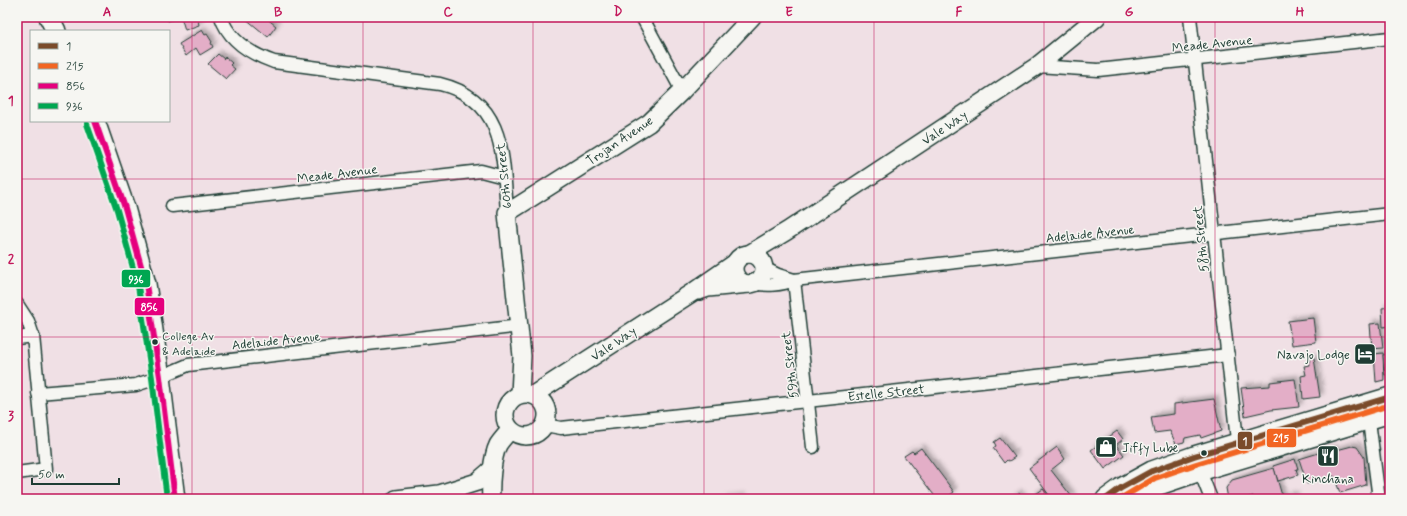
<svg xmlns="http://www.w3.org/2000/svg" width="1407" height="516" viewBox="0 0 1407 516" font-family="Mynerve,sans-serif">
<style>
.building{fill:#e3aec7;stroke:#1f3d34;filter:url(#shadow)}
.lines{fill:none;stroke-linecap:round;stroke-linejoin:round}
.street-casing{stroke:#1f3d34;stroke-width:15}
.secondary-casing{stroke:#1f3d34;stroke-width:20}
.primary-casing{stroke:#1f3d34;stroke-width:22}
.street{stroke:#f6f6f2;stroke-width:12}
.secondary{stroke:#f6f6f2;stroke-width:17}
.primary{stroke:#f6f6f2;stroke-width:19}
.bus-1-casing{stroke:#f6f6f2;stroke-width:9}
.bus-2-casing{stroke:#f6f6f2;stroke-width:9}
.bus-3-casing{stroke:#f6f6f2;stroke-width:9}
.bus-4-casing{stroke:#f6f6f2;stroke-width:9}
.bus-1{stroke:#7a4b2a;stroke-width:6}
.bus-2{stroke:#f26522;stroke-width:6}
.bus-3{stroke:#e5007d;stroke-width:6}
.bus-4{stroke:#00a651;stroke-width:6}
.grid{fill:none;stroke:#c2185b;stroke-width:1;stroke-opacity:0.55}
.bus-dot{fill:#1f3d34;stroke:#f6f6f2;stroke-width:1.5}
.labels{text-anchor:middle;stroke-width:3;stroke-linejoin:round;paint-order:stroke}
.bus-label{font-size:12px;fill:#1f3d34;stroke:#f6f6f2;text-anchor:start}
.street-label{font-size:13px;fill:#1f3d34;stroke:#f6f6f2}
.poi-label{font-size:13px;fill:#1f3d34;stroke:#f6f6f2;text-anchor:end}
.line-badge{stroke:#f6f6f2;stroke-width:1.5}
.badge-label{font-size:11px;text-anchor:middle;font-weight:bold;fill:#fff}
.neatline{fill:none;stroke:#c2185b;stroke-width:1.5}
.grid-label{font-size:13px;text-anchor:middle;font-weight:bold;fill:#c2185b}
</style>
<defs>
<filter id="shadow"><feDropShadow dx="3.5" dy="-3.5" stdDeviation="2" flood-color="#0004"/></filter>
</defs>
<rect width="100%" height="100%" fill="#f0e0e5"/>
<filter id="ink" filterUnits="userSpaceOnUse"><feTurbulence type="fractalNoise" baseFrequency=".025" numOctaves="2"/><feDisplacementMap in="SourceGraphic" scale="8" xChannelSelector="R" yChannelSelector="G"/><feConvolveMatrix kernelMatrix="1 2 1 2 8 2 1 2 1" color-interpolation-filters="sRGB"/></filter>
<g filter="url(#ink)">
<!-- building -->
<g class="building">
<path d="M167,17h13l-12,4z"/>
<path d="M181,17h16l2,8 -14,5z"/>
<path d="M245,17h20l11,9 -8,11 -23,-19z"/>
<path d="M202,30l3,5 2,-1 5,8 -1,1 2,4 -13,8 -4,-7 -10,8 -7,-12z"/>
<path d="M218,54l6,5 1,-2 7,6 -2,2 5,4 -9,10 -18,-15z"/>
<path d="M1390,307v19l-7,1 -1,-19z"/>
<path d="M1313,318l3,24 -24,3 -4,-24z"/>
<path d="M1380,323l3,25 -11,1 -2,-25z"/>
<path d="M1386,343h4v10l-2,1z"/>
<path d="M1383,353l1,27 -8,2 -2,-28z"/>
<path d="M1390,354v20l-5,1 -2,-20z"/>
<path d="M1309,358h5l6,39 -17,2 -2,-23 5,-1 -2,-9 6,-1z"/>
<path d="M1295,379l4,28 -28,3 -26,6 -4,-28 29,-2v-4z"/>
<path d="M1214,399l7,32 -20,7 -1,-3 -15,3 -1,4 -8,2 -6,-13 -16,2 -3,-16 23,-3v-10z"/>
<path d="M1117,431l6,8 -7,6 8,10 -19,14 -14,-19z"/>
<path d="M1000,438l15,19 -6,4 -2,-1 -3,3 -11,-15 3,-2 -2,-4z"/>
<path d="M1352,446l5,1 7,10 2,28 -26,8 -6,-17 -27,8 -8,-25 33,-10 1,2z"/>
<path d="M1057,447l8,12 -14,11 21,27 -3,2h-17l-23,-31z"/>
<path d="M921,448l33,44 -9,7h-8l-33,-43 8,-5 2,2z"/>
<path d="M1295,459l3,10h-2l2,6 -20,6 -5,-15z"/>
<path d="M1274,468l9,31h-29l-1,-3 -10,3h-15l-2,-11 6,-8z"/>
<path d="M1043,489l8,10h-17l-1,-3z"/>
<path d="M1019,493l4,6h-12z"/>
<path d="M1294,495l1,4h-10v-2z"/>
<path d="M742,497l1,2h-20z"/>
</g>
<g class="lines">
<!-- street casing -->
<g class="street-casing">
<g id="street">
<path d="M221,17c8,24 30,37 53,45l166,22c66,16 63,73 67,129"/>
<path d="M642,17l40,74"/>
<path d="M1190,17l48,432"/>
<path d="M1037,66l61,4 292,-32"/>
<path d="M172,206l309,-35 23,6"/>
<path d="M764,268l14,7 16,5"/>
<path d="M794,280l19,167"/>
<path d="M754,283c12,3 28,2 40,-3l596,-66"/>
<path d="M17,304l11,17 5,15 13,133 -29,4"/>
<path d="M17,338l16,-2"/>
<path d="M38,393l98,-8 24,-8 28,-12 332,-39"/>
<path d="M1368,413l11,86"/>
<path d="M545,425l16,3 667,-73"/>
<path d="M1198,466l13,33"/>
</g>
</g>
<!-- secondary casing -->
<g class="secondary-casing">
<g id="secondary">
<path d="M749,254l38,-23 250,-165 60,-49"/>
<circle cx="749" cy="269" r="15"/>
<path d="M699,291l9,-3 41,-4"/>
<circle cx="526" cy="415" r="21"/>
<path d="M520,394l2,-38 -15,-143 142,-90 33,-32 70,-74"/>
<path d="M533,395l160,-103 42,-29"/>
<path d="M396,499l43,-5 38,-12 15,-13"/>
<path d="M491,499c-1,-14 1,-42 7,-54 3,-5 8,-10 12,-15"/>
</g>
</g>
<!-- primary casing -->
<g class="primary-casing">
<g id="primary">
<path d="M49,17l7,14"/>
<path d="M95,121l30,87 21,76 14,93 15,122"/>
<path d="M1106,499l15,-11 31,-17 42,-15 196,-59"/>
<path d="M1134,499l25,-14 41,-14 190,-58"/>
</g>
</g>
<!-- street -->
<use href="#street" class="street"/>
<!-- secondary -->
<use href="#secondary" class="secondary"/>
<!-- primary -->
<use href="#primary" class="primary"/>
<!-- bus-1 casing -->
<g class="bus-1-casing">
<path id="bus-1" d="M1106,499l15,-11 31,-17 42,-15 196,-59"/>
</g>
<!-- bus-2 casing -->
<g class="bus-2-casing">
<path id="bus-2" d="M1120,499l35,-21 41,-14 194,-59"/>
</g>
<!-- bus-3 casing -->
<g class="bus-3-casing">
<path id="bus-3" d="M95,121l30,87 21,76 14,93 15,122"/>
</g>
<!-- bus-4 casing -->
<g class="bus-4-casing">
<path id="bus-4" d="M87,124l30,86 21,76 14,92 15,121"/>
</g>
<!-- bus-1 -->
<use href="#bus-1" class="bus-1"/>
<!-- bus-2 -->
<use href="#bus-2" class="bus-2"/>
<!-- bus-3 -->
<use href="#bus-3" class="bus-3"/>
<!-- bus-4 -->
<use href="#bus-4" class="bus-4"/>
</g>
</g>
<!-- grid -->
<path class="grid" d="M192,17v482M363,17v482M533,17v482M704,17v482M874,17v482M1044,17v482M1215,17v482M17,179h1373M17,337h1373"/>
<!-- icons -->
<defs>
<g id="hotel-square" transform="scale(1.15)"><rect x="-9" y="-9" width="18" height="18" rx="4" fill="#1f3d34" stroke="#f6f6f2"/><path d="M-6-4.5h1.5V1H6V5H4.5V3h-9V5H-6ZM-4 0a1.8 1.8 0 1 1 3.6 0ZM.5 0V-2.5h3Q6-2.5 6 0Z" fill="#fff"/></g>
<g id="shop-square" transform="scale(1.15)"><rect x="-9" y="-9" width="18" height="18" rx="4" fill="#1f3d34" stroke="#f6f6f2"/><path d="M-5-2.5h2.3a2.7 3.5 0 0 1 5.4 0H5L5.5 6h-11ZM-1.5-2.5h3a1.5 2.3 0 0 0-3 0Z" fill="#fff"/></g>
<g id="restaurant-square" transform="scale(1.15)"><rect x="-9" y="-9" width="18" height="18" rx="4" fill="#1f3d34" stroke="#f6f6f2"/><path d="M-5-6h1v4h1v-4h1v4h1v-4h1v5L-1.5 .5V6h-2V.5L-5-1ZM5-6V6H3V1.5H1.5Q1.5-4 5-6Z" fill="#fff"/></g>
</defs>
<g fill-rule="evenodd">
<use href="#hotel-square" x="1365" y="354"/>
<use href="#shop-square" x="1106" y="447"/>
<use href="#restaurant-square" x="1328" y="456"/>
</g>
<!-- markers -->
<g class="bus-dot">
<circle cx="155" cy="342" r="3.5"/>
<circle cx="1204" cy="453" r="3.5"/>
</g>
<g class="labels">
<!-- bus labels -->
<g class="bus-label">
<text x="162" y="340">College Av<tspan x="162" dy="15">&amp; Adelaide</tspan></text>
</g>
<!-- street labels -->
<g class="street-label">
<text transform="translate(1212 43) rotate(-6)" y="5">Meade Avenue</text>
<text transform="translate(944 127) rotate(-33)" y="5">Vale Way</text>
<text transform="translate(619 140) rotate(-34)" y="5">Trojan Avenue</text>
<text transform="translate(337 173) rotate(-7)" y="5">Meade Avenue</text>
<text transform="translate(503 176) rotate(-96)" y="5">60th Street</text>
<text transform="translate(1090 233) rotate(-6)" y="5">Adelaide Avenue</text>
<text transform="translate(1200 239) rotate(-96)" y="5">58th Street</text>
<text transform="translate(276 340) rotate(-6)" y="5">Adelaide Avenue</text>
<text transform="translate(613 343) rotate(-33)" y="5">Vale Way</text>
<text transform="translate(789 365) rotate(-97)" y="5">59th Street</text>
<text transform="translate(886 392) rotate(-6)" y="5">Estelle Street</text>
</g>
<!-- poi labels -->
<g class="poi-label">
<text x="1350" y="359">Navajo Lodge</text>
<text x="1122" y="452" text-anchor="start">Jiffy Lube</text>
<text x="1328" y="483" text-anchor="middle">Kinchana</text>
</g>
</g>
<g class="line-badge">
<rect x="121" y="269" width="30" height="19" rx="4" fill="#00a651"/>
<rect x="134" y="297" width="31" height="19" rx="4" fill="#e5007d"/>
<rect x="1266" y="428" width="31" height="20" rx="4" fill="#f26522"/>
<rect x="1237" y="431" width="16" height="19" rx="4" fill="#7a4b2a"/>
</g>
<g class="badge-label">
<text x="136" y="283">936</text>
<text x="149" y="311">856</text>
<text x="1281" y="442">215</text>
<text x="1245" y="445">1</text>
</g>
<!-- margin -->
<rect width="1407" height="516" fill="none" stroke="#f6f6f2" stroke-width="44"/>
<!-- legend -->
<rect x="30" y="30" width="140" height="92" fill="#f6f6f2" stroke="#a0aca6"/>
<rect x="38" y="43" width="20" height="6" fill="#7a4b2a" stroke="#a0aca6"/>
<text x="66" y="50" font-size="12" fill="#1f3d34">1</text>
<rect x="38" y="63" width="20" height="6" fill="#f26522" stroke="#a0aca6"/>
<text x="66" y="70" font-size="12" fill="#1f3d34">215</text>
<rect x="38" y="83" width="20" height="6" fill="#e5007d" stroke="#a0aca6"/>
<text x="66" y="90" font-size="12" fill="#1f3d34">856</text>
<rect x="38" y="103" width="20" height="6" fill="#00a651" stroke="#a0aca6"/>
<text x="66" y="110" font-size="12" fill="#1f3d34">936</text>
<!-- scale -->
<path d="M32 478v6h87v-6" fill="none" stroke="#1f3d34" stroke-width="2"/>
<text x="38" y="478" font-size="12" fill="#1f3d34" stroke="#f6f6f2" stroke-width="3" paint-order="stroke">50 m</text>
<rect x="22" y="22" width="1363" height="472" class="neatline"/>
<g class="grid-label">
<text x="107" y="16">A</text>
<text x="278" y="16">B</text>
<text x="448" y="16">C</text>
<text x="618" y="16">D</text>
<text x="789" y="16">E</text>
<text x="959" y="16">F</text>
<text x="1129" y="16">G</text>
<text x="1300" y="16">H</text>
<text x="11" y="105">1</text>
<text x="11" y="263">2</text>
<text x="11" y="420">3</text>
</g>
</svg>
